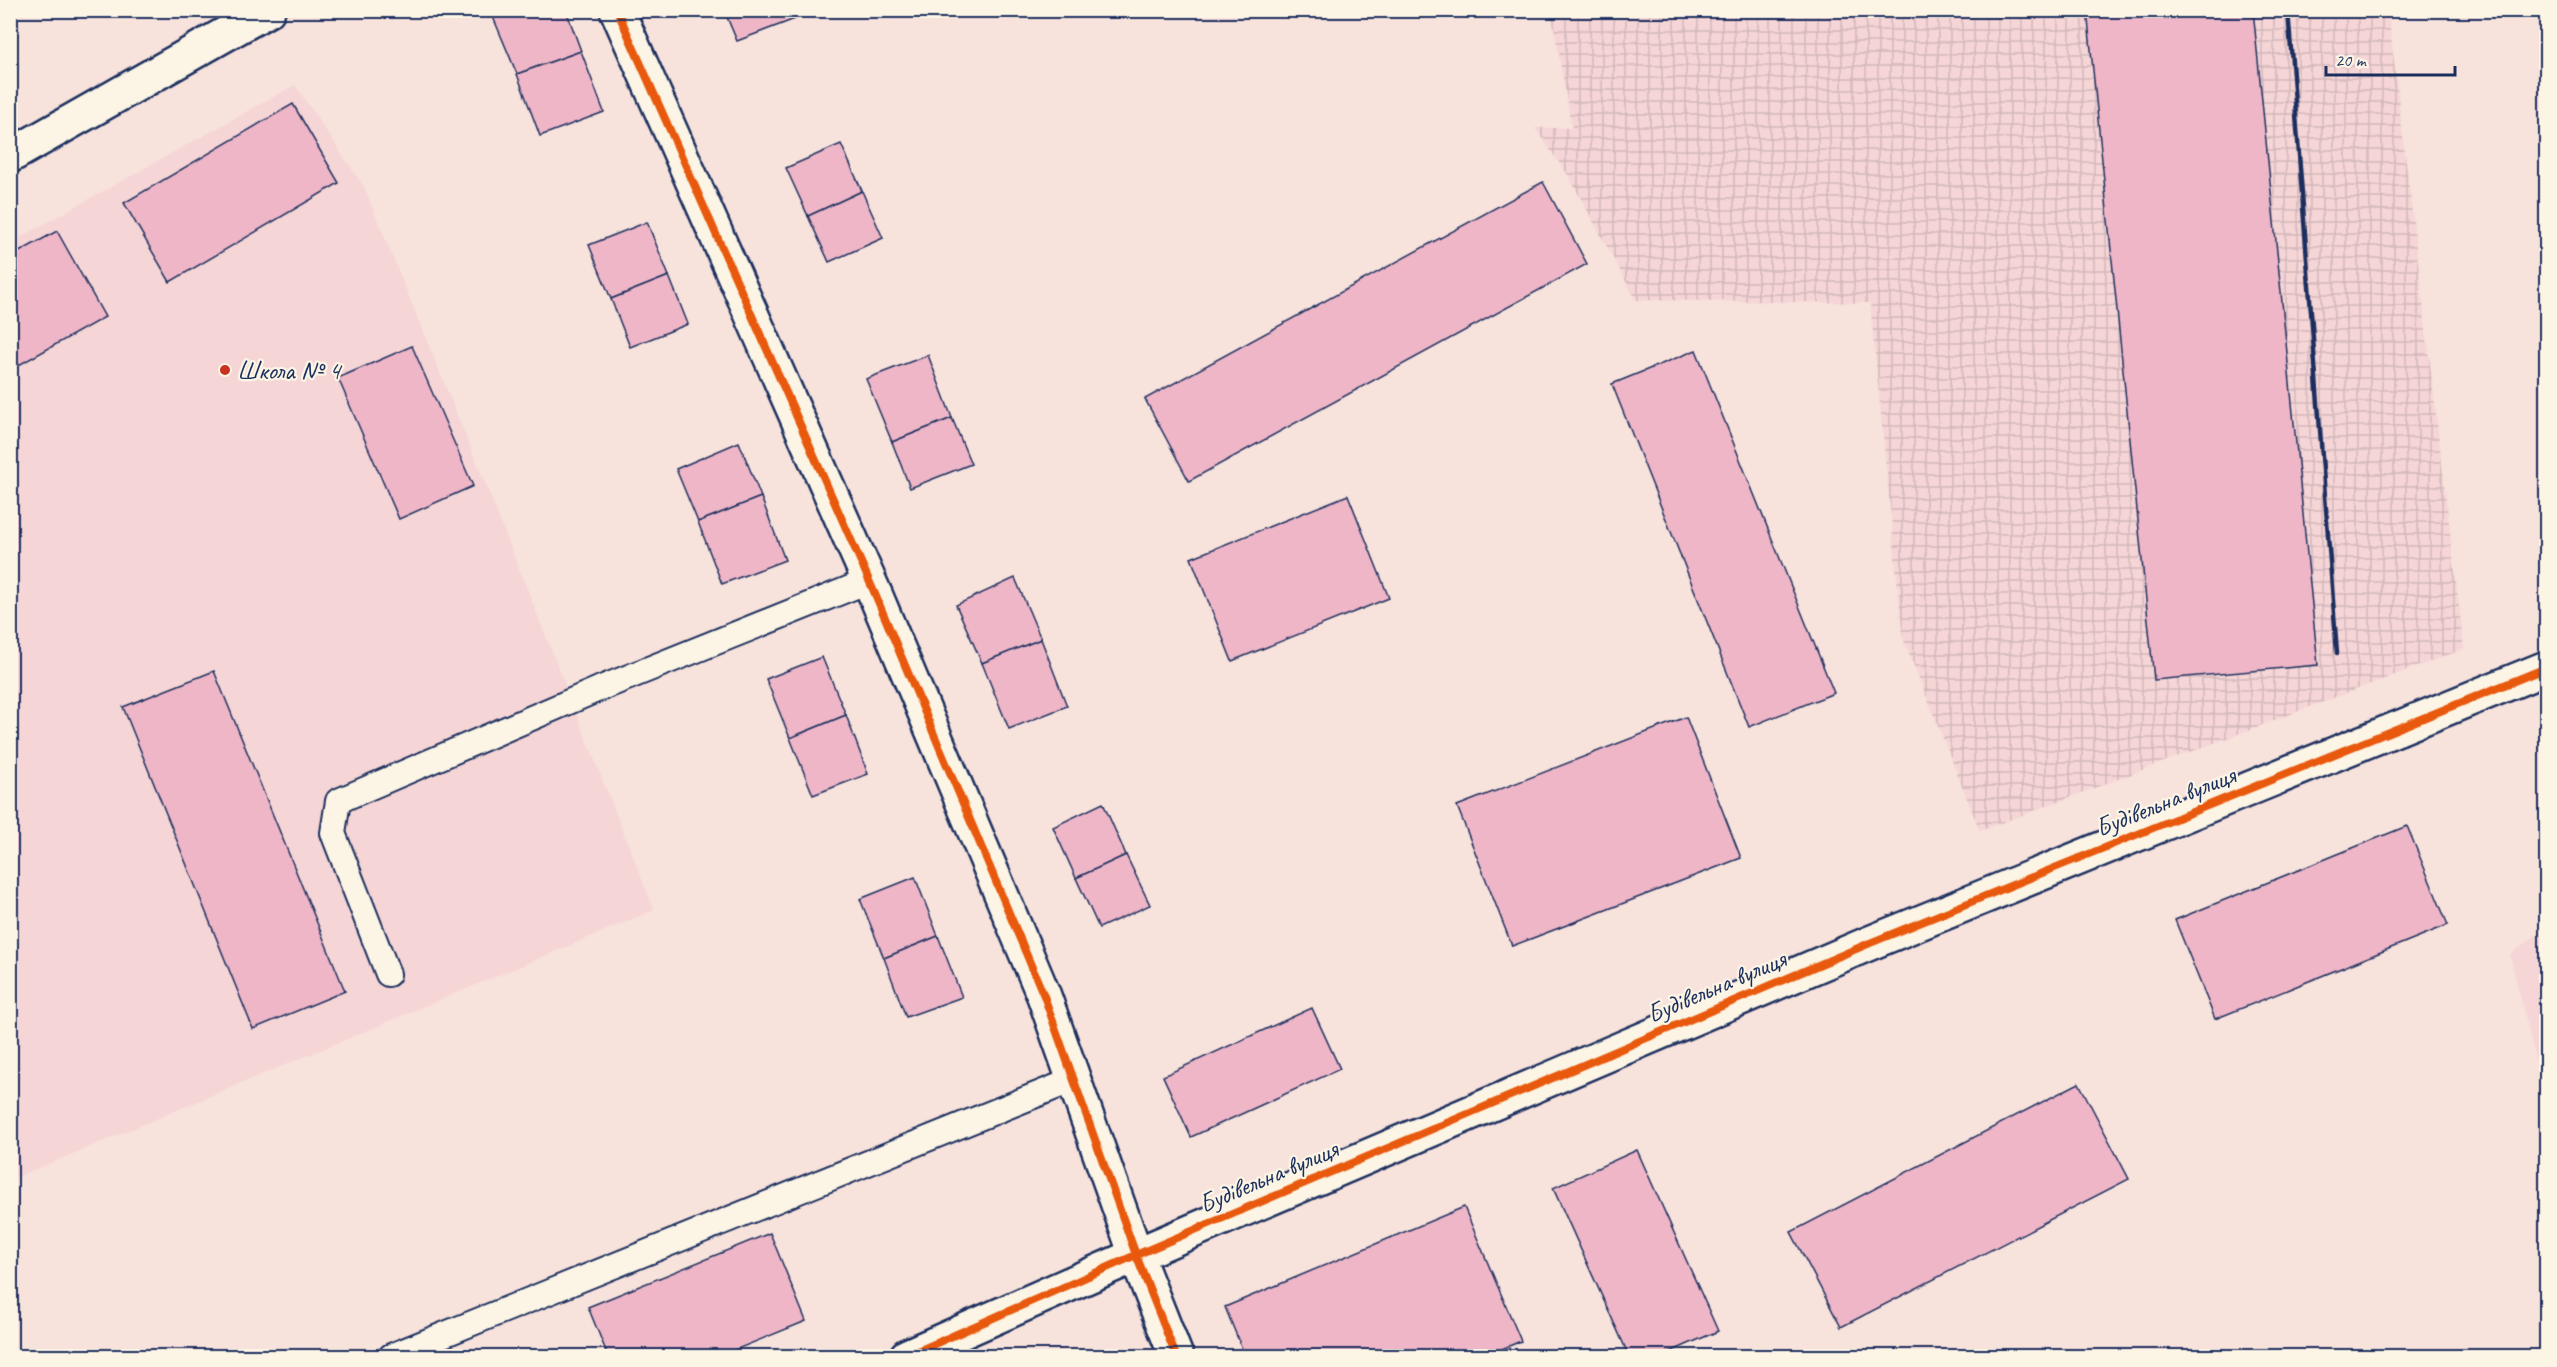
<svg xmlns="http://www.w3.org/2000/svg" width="2557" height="1367" viewBox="0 0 2557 1367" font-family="Caveat,sans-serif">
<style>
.built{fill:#f5d5d6}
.industrial{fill:url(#industrial-grid)}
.building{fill:#efb6c7;stroke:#1b2f5e;stroke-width:1.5}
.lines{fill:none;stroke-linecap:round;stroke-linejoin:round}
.service-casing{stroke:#1b2f5e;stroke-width:28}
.minor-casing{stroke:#1b2f5e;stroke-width:38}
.tertiary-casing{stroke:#1b2f5e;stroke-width:38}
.service{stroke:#fcf5e5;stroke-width:24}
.minor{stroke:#fcf5e5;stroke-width:33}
.tertiary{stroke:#fcf5e5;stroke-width:33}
.rail{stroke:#1b2f5e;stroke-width:4.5}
.cycleway-casing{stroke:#fcf5e5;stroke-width:11}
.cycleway{stroke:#e8590c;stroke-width:8}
.poi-dot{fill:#c8321e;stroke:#fcf5e5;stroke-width:2}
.labels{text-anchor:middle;stroke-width:4.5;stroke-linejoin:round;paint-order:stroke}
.poi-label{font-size:26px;fill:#1b2f5e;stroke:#fcf5e5;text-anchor:start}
.street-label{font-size:26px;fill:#1b2f5e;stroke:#fcf5e5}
</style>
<defs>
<pattern id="industrial-grid" width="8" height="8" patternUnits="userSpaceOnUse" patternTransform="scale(1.5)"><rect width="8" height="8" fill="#f5d5d6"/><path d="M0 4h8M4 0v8" fill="none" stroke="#d1b7ba"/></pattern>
</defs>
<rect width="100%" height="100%" fill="#f8e2dc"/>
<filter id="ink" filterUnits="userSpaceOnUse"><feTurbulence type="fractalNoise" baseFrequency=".0167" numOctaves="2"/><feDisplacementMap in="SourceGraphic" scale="12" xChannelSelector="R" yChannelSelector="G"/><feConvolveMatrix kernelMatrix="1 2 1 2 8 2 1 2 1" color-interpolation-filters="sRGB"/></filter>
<g filter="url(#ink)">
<!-- built -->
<g class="built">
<path d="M295,85l69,102 127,311 163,412 -639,268 -5,-10v-925z"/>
<path d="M2546,927v175l-36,-147z"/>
</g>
<!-- industrial -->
<path class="industrial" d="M1551,11h837l76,638 -484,182 -77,-193 -33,-335 -234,-3 -68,-125 -33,-47h37z"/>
<!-- building -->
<g class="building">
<path d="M510,10h56l15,41 -64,23 -24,-57z"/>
<path d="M724,10h68l3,9 -58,22z"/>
<path d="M2087,10h166l65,655 -164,15z"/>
<path d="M581,51l23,61 -64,24 -23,-62z"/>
<path d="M293,104l46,79 -169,99 -46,-79z"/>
<path d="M841,144l21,47 -54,25 -22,-48z"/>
<path d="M1543,182l44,82 -398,217 -44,-82z"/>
<path d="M862,191l21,47 -54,24 -21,-46z"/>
<path d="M647,222l22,54 -58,23 -22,-54z"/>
<path d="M57,231l48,86 -95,53v-113z"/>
<path d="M669,276l19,48 -58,23 -19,-48z"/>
<path d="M412,346l61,140 -74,33 -61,-141z"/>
<path d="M1696,350l138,343 -85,34 -137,-343z"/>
<path d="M928,355l24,63 -60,24 -26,-63z"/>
<path d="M952,418l19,46 -61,24 -18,-46z"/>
<path d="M739,442l22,55 -63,25 -22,-53z"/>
<path d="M1348,495l41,103 -157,63 -41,-103z"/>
<path d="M761,497l24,63 -63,24 -24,-62z"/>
<path d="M1015,578l26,61 -59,24 -26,-58z"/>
<path d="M1041,639l26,67 -58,23 -27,-66z"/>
<path d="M822,657l24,58 -56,23 -24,-59z"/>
<path d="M214,671l131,320 -92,38 -130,-322z"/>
<path d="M846,715l22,59 -55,21 -23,-57z"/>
<path d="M1686,717l55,141 -229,88 -55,-140z"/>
<path d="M1103,803l23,52 -50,23 -23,-51z"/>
<path d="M2407,826l41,99 -233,94 -40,-99z"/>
<path d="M1126,855l24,50 -51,23 -23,-50z"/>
<path d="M915,877l23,59 -54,22 -24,-59z"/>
<path d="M938,936l24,61 -56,20 -22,-59z"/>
<path d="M1312,1008l28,61 -149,68 -28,-61z"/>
<path d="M2079,1083l50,96 -288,148 -50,-95z"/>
<path d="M1637,1150l81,181 -57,25h-32l-76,-168z"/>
<path d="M1464,1207l57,134 -36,15h-240l-20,-49z"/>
<path d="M770,1233l36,88 -86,35h-112l-20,-49z"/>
</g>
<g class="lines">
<!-- service casing -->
<g class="service-casing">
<g id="service">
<path d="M388,974l-55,-141 5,-32 261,-112 269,-108"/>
<path d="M391,1356l682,-276"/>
</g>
</g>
<!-- minor casing -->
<g class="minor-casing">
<g id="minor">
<path d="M617,10l258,584 169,402 92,259 40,101"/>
<path d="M10,156l258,-146"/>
</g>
</g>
<!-- tertiary casing -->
<g class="tertiary-casing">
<path id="tertiary" d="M907,1356l229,-101 734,-312 676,-275"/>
</g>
<!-- service -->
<use href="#service" class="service"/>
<!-- minor -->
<use href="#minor" class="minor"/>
<!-- tertiary -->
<use href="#tertiary" class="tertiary"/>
<!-- rail -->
<path class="rail" d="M2288,10l49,643"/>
<!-- cycleway casing -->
<g class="cycleway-casing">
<g id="cycleway">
<path d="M617,10l258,584 169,402 92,259 40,101"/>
<path d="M907,1356l229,-101 734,-312 676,-275"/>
</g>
</g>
<!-- cycleway -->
<use href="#cycleway" class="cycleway"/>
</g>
</g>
<!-- markers -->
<circle class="poi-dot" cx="225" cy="370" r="6"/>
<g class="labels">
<!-- poi labels -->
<g class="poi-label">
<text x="237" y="379">Школа № 4</text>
</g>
<!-- street labels -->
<g class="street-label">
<text transform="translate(2165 801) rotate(-22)" y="9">Будівельна вулиця</text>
<text transform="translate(1716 986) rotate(-23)" y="9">Будівельна вулиця</text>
<text transform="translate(1268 1176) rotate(-23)" y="9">Будівельна вулиця</text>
</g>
</g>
<!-- margin -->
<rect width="2557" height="1367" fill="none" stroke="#fcf5e5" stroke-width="36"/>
<rect x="18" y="18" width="2521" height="1331" fill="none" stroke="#1b2f5e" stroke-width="2" filter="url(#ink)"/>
<!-- scale -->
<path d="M2326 66v9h129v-9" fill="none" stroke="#1b2f5e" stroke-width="3"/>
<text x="2335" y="66" font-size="18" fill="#1b2f5e" stroke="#fcf5e5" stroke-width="4.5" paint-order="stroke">20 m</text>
</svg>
